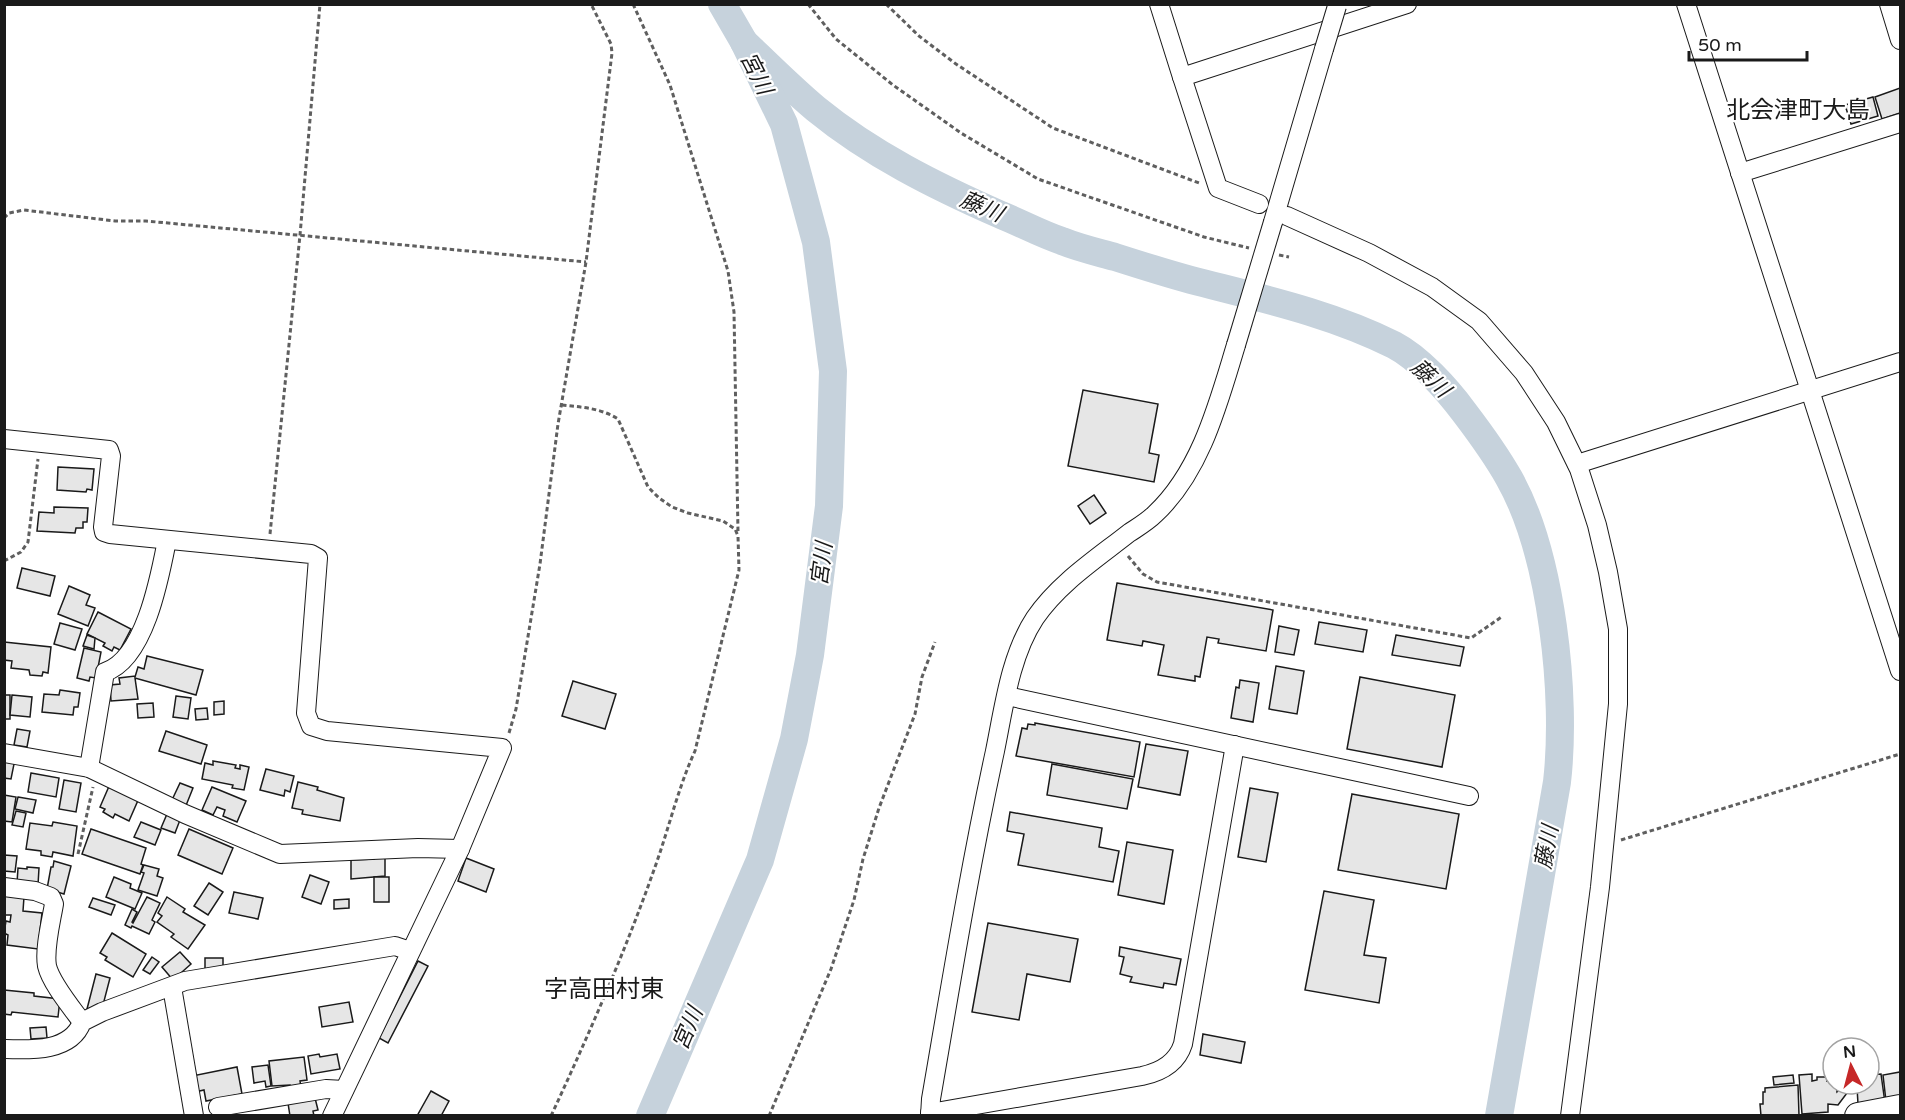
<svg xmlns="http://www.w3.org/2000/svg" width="1905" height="1120" viewBox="0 0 1905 1120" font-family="'Varela Round','Noto Sans JP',sans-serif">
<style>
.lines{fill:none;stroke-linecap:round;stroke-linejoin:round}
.river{stroke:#c6d2dc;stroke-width:28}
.building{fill:#e6e6e6;stroke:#1a1a1a;stroke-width:1.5}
.minor-casing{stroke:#1a1a1a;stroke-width:20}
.highway-casing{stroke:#1a1a1a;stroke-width:28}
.path{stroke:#5f5f5f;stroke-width:3;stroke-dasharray:4.5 3;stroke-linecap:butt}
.minor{stroke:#fff;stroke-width:18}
.highway{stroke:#fff;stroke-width:26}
.minor-bridge-casing{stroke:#1a1a1a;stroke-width:20;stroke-linecap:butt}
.minor-bridge{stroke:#fff;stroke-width:18}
.labels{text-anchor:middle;stroke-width:4.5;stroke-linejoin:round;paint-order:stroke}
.water-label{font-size:22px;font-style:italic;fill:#1a1a1a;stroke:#fff}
.quarter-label{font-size:24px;fill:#1a1a1a;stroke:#fff}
</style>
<rect width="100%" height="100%" fill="#fff"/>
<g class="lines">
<!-- river -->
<g class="river">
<path d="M744,42c24,23 47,46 72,67 55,45 119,77 185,106 20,8 40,19 61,26 17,7 35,11 53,16 25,8 50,16 76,23 69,18 139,33 203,65 25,13 53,44 70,67 16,21 32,43 45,66 43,76 58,218 48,304l-58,334"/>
<path d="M650,1116l110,-256 34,-121 16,-84 19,-149 4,-135 -17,-129 -32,-118 -40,-82 -22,-38"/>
</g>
</g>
<!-- building -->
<g class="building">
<path d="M1900,88v25l-18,6 -7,-22z"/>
<path d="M1873,97l5,19 -27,8 -6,-19z"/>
<path d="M1083,390l75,14 -9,49 10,2 -5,27 -86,-16z"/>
<path d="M58,467l36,2 -2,21 -5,-1 -1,3 -29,-2z"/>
<path d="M1094,495l12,18 -16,11 -12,-18z"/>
<path d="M54,507l34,1 -1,14h-4v6h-7l-1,5 -38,-2 2,-19 15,1z"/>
<path d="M22,568l33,8 -5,20 -33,-8z"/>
<path d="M1117,583l156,27 -7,41 -48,-8 1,-4 -12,-2 -7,40 -5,-1v5l-37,-6 6,-30 -21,-4 -1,5 -35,-6z"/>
<path d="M69,586l21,9 -4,10 9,3 -7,18 -30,-12z"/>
<path d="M98,612l33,17 -11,21 -6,-3 -2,4 -9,-5 2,-3 -18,-9z"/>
<path d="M1319,622l48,8 -4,22 -48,-8z"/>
<path d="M60,623l22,6 -7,21 -21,-6z"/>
<path d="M1279,626l20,4 -5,25 -19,-3z"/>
<path d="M87,635l8,3 -1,11 -11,-3z"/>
<path d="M1396,635l68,12 -4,19 -68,-11z"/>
<path d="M4,642l47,5 -3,26 -5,-1 -1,4 -12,-1 -1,-5 -18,-2 1,-7 -8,-1z"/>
<path d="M84,648l17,4 -5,26 -6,-1 -1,4 -12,-3z"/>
<path d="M147,656l56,14 -7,25 -61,-17 3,21 -27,2 -1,-16 10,-1 -1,-6 16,-2v1l3,-10 6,2z"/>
<path d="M1276,666l28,5 -7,43 -28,-5z"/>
<path d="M1360,677l95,18 -13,72 -95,-18z"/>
<path d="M1240,680l19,3 -6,39 -22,-4 5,-31 3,1z"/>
<path d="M573,681l43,13 -11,35 -43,-13z"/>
<path d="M60,690l20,3 -2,14h-4l-1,8 -31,-3 2,-18 15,1z"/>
<rect x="4" y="695" width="6" height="24"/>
<path d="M12,695l20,2 -2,20 -20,-2z"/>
<path d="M176,696l15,2 -3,21 -15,-2z"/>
<path d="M224,701v13l-10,1v-13z"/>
<path d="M153,703l1,14 -16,1 -1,-14z"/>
<path d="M207,708l1,11 -12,1 -1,-11z"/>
<path d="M1035,723l105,19 -6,35 -118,-21 6,-28 5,1 1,-5 7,1z"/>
<path d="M17,729l13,2 -3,16 -13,-2z"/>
<path d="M166,731l41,14 -6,19 -42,-13z"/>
<path d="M1146,744l42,7 -8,44 -42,-8z"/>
<path d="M4,758l11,1 -4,20 -7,-1z"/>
<path d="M213,761l23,4 -1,3 5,1v-4l9,2 -5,23 -12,-2 1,-3 -31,-6 3,-16 8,2z"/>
<path d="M1052,764l81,15 -6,30 -80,-14z"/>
<path d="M266,769l28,7 -4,16 -5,-2 -1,6 -24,-6z"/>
<path d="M31,773l28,5 -3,19 -28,-5z"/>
<path d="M64,780l17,3 -5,29 -17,-3z"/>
<path d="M298,782l20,5 -1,3 27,8 -4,23 -38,-7 1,-4 -11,-2z"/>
<path d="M180,783l13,5 -8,20 -14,-6z"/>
<path d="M110,784l29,14 -10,23 -14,-7 -2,4 -10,-6 2,-3 -5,-2z"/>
<path d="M212,787l34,14 -9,21 -14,-6 2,-6 -8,-3 -4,8 -11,-5z"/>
<path d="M1250,788l28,5 -12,69 -28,-5z"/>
<path d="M1352,794l107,20 -13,75 -108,-19z"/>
<path d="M4,795l12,2 -4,25 -8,-1z"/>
<path d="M18,797l18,3 -3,13 -18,-4z"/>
<path d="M16,811l10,2 -3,14 -11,-2z"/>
<path d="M1010,812l92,16 -3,19 20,4 -6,31 -95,-17 6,-31 -17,-3z"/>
<path d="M167,814l13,6 -5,13 -14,-5z"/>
<path d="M53,822l24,4 -4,30 -20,-4 -1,5 -11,-2v-4l-15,-2 4,-26 22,3z"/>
<path d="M141,822l20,8 -6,15 -21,-8z"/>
<path d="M91,829l55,19 -5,16 2,1 -3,9 -58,-20z"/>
<path d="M189,829l44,19 -11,26 -44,-19z"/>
<path d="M1127,842l46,8 -9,54 -46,-9z"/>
<path d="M4,855l13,1 -2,16 -11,-1z"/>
<path d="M374,857l11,1v18l-34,3v-19l23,-1z"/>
<path d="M466,858l28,11 -8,23 -28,-11z"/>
<path d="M54,861l17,5 -7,28 -17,-5 4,-22h2z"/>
<path d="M144,865l15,4 -2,7 6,2 -6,18 -19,-6 6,-17 -3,-1z"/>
<path d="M27,867l12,1 -1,17 -21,-2 1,-15 9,1z"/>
<path d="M310,875l19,7 -8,22 -19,-7z"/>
<path d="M114,877l17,7 -1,4 12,5 -7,16 -29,-12z"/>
<rect x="374" y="877" width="15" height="25"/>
<path d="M209,883l14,9 -15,23 -14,-9z"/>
<path d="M1324,891l50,9 -10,55 22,3 -7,45 -74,-13z"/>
<path d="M234,892l29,6 -5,21 -29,-6z"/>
<path d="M4,894l20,3 -1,14 19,2 -4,36 -31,-4 1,-10 -4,-2 2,-12 4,1 1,-7h-7z"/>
<path d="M147,897l13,6 -8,17 3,2 -6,12 -17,-8 -1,2 -6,-3 7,-16 5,3 -5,10 1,1z"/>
<path d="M167,897l18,12 -2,3 22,13 -17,24 -17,-12 3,-3 -17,-12 5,-6 -4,-3z"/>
<path d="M93,898l22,7 -4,10 -22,-8z"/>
<path d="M349,899v9l-15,1v-9z"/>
<path d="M988,923l90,16 -8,43 -43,-8 -8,46 -47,-8z"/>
<path d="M112,933l34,21 -13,23 -28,-17 2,-3 -7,-4z"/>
<path d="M1120,947l61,12 -5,26 -12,-2 -1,5 -33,-6 2,-5 -12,-3 4,-17 -5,-1z"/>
<path d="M180,952l11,12 -18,16 -11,-13z"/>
<path d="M152,957l7,5 -9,12 -7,-4z"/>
<rect x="205" y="958" width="18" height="15"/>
<path d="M418,961l10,5 -40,77 -9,-5z"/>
<path d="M96,974l14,4 -7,27 -16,4z"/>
<path d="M4,990l30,3v3l26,3 -2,18 -46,-5 -1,3 -7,-1z"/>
<path d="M349,1002l4,20 -31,5 -3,-20z"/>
<path d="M46,1027l1,11 -16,1 -1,-11z"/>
<path d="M1203,1034l42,8 -4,21 -41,-8z"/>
<path d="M319,1054l1,3 17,-3 3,15 -29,5 -3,-18z"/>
<path d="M304,1057l3,23 -7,1 1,6 -11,2v-4l-18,1 -3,-25z"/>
<path d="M268,1065l3,21 -5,1 -1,-6 -11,2 -2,-16z"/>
<path d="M237,1067l5,27 -36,7 -2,-11 -9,2 -3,-16z"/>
<path d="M1900,1072v27l-14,2 -3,-26z"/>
<path d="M1812,1074v7l5,-1v-3h10v4l6,-1v4h3l1,8 8,-8 8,1 -15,20 -10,-1v8l-26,2 -3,-39z"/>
<path d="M1881,1074l4,29 -27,1 -1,-17h4v-3h8v-9z"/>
<path d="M1793,1075l1,8 -20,2 -1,-8z"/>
<path d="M1798,1085l1,30 -38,1 -1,-12h3v-12h2v-4z"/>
<path d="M431,1091l18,10 -8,15h-24z"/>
<path d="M315,1098l3,12 -5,1 1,5h-24l-2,-13z"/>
</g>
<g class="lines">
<!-- minor casing -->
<g class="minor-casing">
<g id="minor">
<path d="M1159,4l23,73"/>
<path d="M1686,4l214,667"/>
<path d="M1889,4l11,36"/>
<path d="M1740,173l160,-50"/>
<path d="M1259,204l-41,-16 -36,-111 225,-73"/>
<path d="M1287,216l82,37 63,34 47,34 45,52 32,49 23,47 18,56 11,47 10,57v75l-18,183 -30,229"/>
<path d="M1273,222l51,-173"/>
<path d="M4,439l105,11 2,6 -8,71 1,5 6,2 201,20 7,4 -12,155 5,13 16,5 175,17 -42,101 -128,267"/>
<path d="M1577,464l323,-102"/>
<path d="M1007,696l462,100"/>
<path d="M4,753l85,15 96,46 95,40 138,-6 42,1"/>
<path d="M89,768l16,-96c40,-13 55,-96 62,-132"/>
<path d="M4,887l31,4 16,6 3,7c-3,18 -10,45 -7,62 4,17 24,41 35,56"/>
<path d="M172,987l22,129"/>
<path d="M4,1049c27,1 67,3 78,-27l20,-10 83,-31 210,-35 15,5"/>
<path d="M218,1107l108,-18 18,1"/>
<path d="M930,1113l212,-37c19,-4 35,-13 41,-32l52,-299"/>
<path d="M930,1116l1,-17c20,-116 39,-233 64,-348 9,-44 15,-95 40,-133 24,-35 61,-59 94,-85 9,-6 18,-11 26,-19 46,-43 63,-110 81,-169"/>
</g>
</g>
<!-- highway casing -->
<g class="highway-casing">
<path id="highway" d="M1858,1116l42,-8"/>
</g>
<!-- path -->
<g class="path">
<path d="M633,4l37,81 58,186 6,41 4,220"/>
<path d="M808,4l28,35 57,46 68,48 77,46 166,58 45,11"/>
<path d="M886,4l33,32 37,28 97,64 146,55"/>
<path d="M4,218l5,-5 15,-3 91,11h31l440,41"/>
<path d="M1279,255l10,2"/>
<path d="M270,534l30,-299 20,-231"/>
<path d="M1128,556l15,18 14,8 314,56 32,-22"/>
<path d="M4,561l17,-9 7,-10 10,-83"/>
<path d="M509,733l7,-24 24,-145 18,-140 28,-162 26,-209 -1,-9 -20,-40"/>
<path d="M1621,840l279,-86"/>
<path d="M78,854l15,-67"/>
<path d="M551,1116c38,-82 74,-164 104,-249 14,-39 23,-79 40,-116l44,-181 -1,-34 -3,-7 -12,-8 -35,-8 -16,-6 -13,-9 -11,-11 -30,-68c-17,-11 -37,-12 -57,-14"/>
<path d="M769,1116l62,-147 23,-69 9,-41 16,-51 36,-94 7,-37 13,-35"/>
</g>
<!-- minor -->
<use href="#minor" class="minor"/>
<!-- highway -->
<use href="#highway" class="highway"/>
<!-- minor-bridge casing -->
<g class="minor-bridge-casing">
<g id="minor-bridge">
<path d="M1324,49l13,-43"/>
<path d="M1236,345l37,-123"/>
</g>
</g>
<!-- minor-bridge -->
<use href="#minor-bridge" class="minor-bridge"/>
</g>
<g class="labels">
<!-- water labels -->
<g class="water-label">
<text transform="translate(757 73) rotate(63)" y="8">宮川</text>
<text transform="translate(982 206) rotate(23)" y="8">藤川</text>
<text transform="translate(1431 378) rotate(43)" y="8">藤川</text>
<text transform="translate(821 564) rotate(-83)" y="8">宮川</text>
<text transform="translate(1546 847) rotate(-80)" y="8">藤川</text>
<text transform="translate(687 1028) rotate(-67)" y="8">宮川</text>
</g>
<!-- quarter labels -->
<g class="quarter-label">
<text x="1798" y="118">北会津町大島</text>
<text x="604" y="997">字高田村東</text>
</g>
</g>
<!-- border -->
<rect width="1905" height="1120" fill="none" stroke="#1a1a1a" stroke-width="12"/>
<!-- north arrow -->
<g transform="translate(1851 1066) rotate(354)"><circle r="28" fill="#ffffff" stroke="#a3a3a3" stroke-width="1.5"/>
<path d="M0-4.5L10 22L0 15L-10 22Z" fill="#c62828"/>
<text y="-9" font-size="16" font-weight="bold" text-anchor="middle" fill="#1a1a1a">N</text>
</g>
<!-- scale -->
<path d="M1689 51v9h118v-9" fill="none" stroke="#1a1a1a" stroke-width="3"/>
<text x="1698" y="51" font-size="18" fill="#1a1a1a" stroke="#ffffff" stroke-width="4.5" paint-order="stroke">50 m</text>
</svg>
